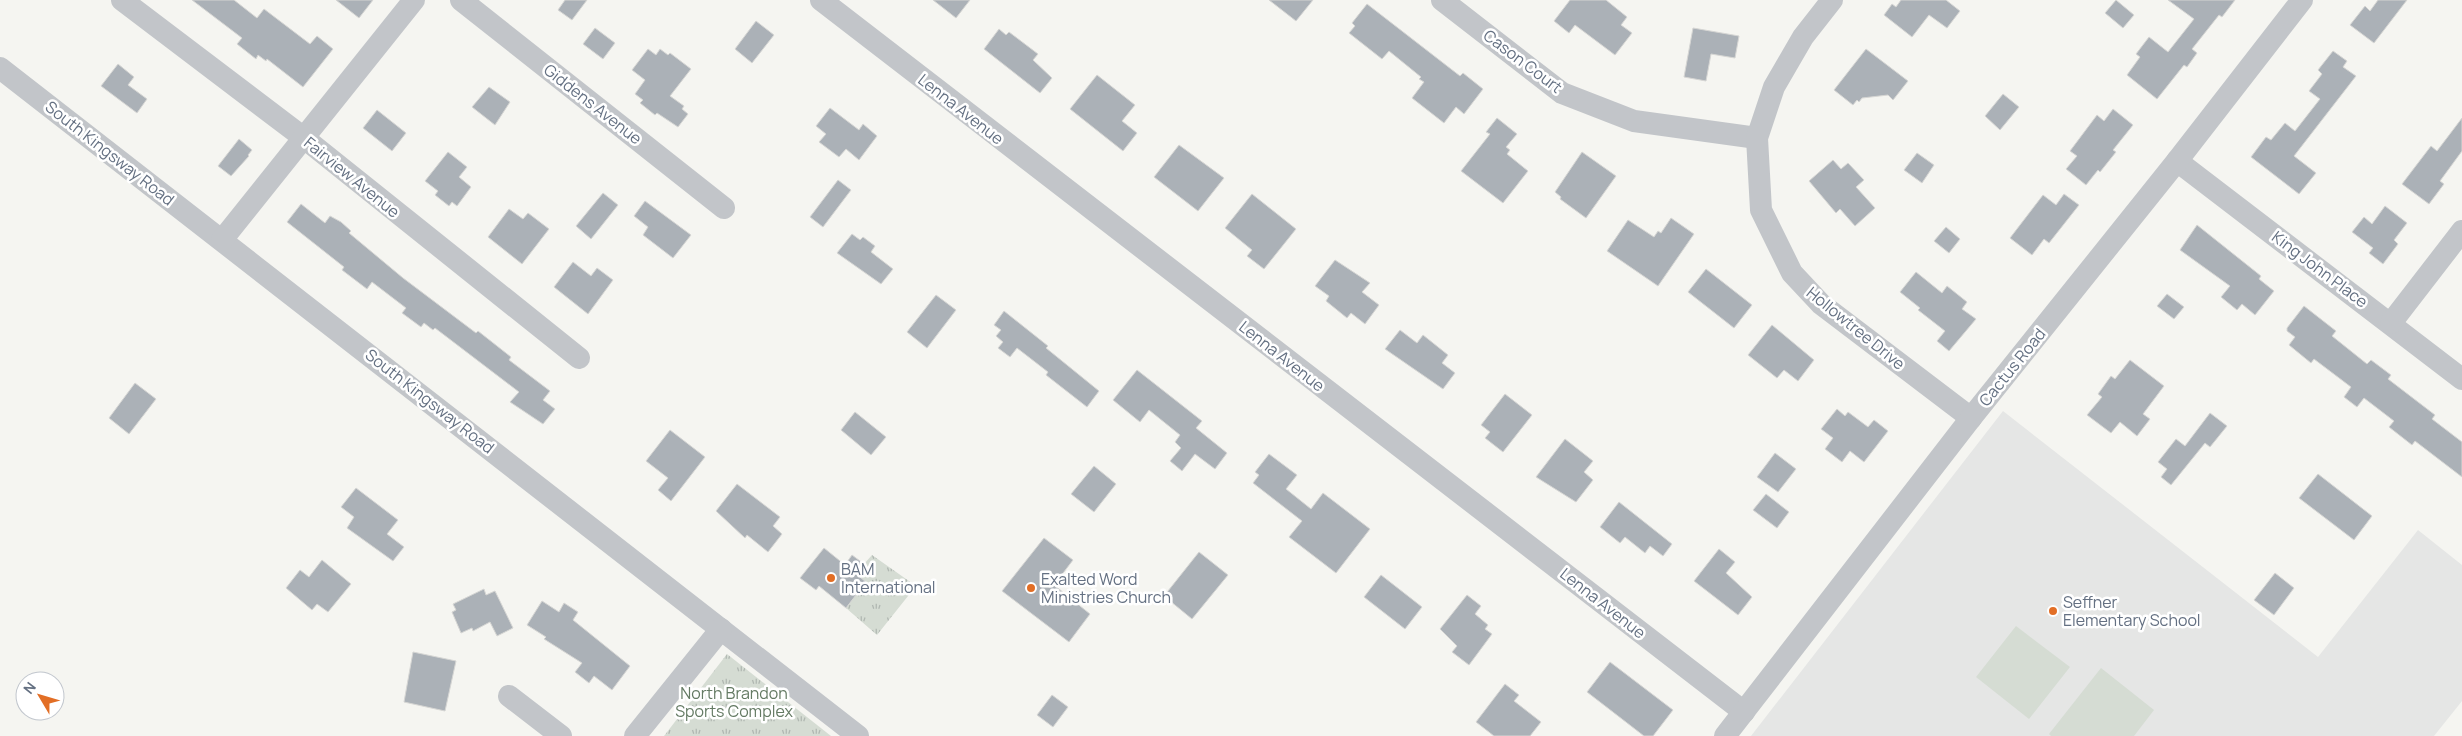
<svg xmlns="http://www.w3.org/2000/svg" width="2462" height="736" viewBox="0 0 2462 736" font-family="Manrope,sans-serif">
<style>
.built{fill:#e5e6e5}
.grass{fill:#d5dcd3}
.park{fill:url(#park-tufts)}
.building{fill:#abb1b7;stroke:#d6d6d4}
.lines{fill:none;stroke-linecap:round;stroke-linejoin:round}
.minor{stroke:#c2c5c9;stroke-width:22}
.poi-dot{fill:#e26e25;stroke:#fff;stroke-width:2}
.labels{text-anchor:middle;stroke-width:5;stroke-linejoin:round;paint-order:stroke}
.street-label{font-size:16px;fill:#647082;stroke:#fff}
.poi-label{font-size:16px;fill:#647082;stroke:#fff;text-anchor:start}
.park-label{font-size:16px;fill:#647a63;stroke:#fff}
</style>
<defs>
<pattern id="park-tufts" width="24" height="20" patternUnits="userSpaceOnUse" patternTransform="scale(1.25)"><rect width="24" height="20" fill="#d5dcd3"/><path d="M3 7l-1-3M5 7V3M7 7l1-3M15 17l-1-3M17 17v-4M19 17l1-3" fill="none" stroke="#b0b7b1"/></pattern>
</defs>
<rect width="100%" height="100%" fill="#f5f5f1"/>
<!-- built -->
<path class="built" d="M2003,411l315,246 100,-127 44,35v136l-28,35h-683z"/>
<!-- grass -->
<g class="grass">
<path d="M2016,626l54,41 -41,52 -53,-42z"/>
<path d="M2101,668l53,42 -20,26h-83l-2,-2z"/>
</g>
<!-- park -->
<g class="park">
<path d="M872,555l44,31 -39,49 -31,-27 20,-26 -6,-5 8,-9 -4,-4z"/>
<path d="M727,654l104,82h-167z"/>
</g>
<!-- building -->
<g class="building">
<path d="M192,0h42l23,18 7,-9 46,35 7,-8 16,13 -30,38 -36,-28 -1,2 -8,-6 -2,4 -19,-15 5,-6z"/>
<path d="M336,0h37l-14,18z"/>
<path d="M565,0h22l-15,20 -14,-10z"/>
<path d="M933,0h37l-14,18z"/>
<path d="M1269,0h44l-17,21z"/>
<path d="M1570,0h36l21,17 -6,8 11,8 -17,22 -40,-30 -6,8 -15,-12z"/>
<path d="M1901,0h45l14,11 -13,17 -18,-13 -17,22 -28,-22 8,-11 4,3z"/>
<path d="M2116,0l18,15 -11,13 -18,-15z"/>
<path d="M2168,0h67l-13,17 -3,-2 -27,34 5,4 -10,14 -3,-2 -27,34 -30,-24 13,-18 -4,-3 13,-17 19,15 26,-33z"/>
<path d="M2378,0h29l-33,43 -24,-18 15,-19 5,5z"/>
<path d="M1367,4l93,72 3,-3 20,16 -19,25 -8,-7 -12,16 -32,-25 12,-16 -5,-3 2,-2 -32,-26 -7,8 -33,-26 6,-7 -3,-3z"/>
<path d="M756,21l18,14 -22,28 -17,-14z"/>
<path d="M595,28l20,15 -12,16 -20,-15z"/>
<path d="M1693,28l46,8 -4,22 -24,-4 -5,27 -22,-4z"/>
<path d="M999,29l7,6 3,-3 29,22 -5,6 19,18 -12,15 -56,-44z"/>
<path d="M648,49l8,6 4,-6 8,6 2,-2 21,16 -21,27 14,10 -2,3 6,5 -10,13 -21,-14 -2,2 -15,-12 3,-3 -8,-6 10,-14 -13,-10z"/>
<path d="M1866,49l42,32 -15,19 -5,-5 -26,3 -3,4 -2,-2 -4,5 -19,-15z"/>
<path d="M2333,51l14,10 -4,6 13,9 -62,80 22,17 -17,21 -48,-37 15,-20 5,3 14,-17 10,8 25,-32 -11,-8 13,-17 -4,-4z"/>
<path d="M118,64l16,13 -6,8 19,14 -10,14 -36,-27z"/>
<path d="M1097,75l38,30 -13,16 15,12 -14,18 -53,-42z"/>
<path d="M489,87l21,15 -15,23 -23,-18z"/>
<path d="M2003,94l16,13 -19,23 -15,-14z"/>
<path d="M830,108l29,22 4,-6 14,12 -18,24 -13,-11 -7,8 -20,-15 7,-8 -10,-8z"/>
<path d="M2113,109l20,16 -20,25 3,2 -16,20 -2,-2 -12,15 -20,-16 11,-13 -7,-5 27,-36 7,6z"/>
<path d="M377,110l29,23 -14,18 -29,-23z"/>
<path d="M1497,118l20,16 -11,13 4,3 -3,4 21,17 -25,32 -42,-32 29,-37 -4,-2z"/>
<path d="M2462,118v33l-22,30 4,3 -15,20 -27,-20 29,-38 6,5z"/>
<path d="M239,139l13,11 -4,5 1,1 -18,20 -13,-10z"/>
<path d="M1179,145l45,33 -26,33 -44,-34z"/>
<path d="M448,152l19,15 -8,10 12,10 -14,19 -5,-4 -3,4 -14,-11 3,-4 -13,-10z"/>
<path d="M1582,152l34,24 -30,42 -26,-19 1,-2 -6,-5z"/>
<path d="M1917,153l17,12 -12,18 -18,-13z"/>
<path d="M1833,160l8,9 7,-6 16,17 -8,7 19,21 -20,18 -15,-17 -4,4 -27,-32z"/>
<path d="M838,180l13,10 -28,37 -13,-10z"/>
<path d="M603,193l15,12 -27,34 -15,-13z"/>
<path d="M1252,194l44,35 -32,40 -17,-13 5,-6 -27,-22z"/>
<path d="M2064,194l15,11 -30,38 -5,-4 -12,16 -22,-17 33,-43 13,10z"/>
<path d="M645,201l46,34 -18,23 -30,-23 5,-8 -14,-11z"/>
<path d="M301,204l24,19 5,-7 11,6 10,9 -2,2 54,45 73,55 2,-2 33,26 -2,3 41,31 -7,9 12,9 -12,15 -33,-22 9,-10 -84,-64 -2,2 -9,-7 -3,4 -19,-14 4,-5 -34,-26 -5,7 -25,-19 2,-3 -57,-45z"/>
<path d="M2385,206l22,17 -13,17 4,4 -15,20 -14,-11 4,-5 -21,-16 12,-15 8,7z"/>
<path d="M509,209l14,10 5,-6 21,16 -27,35 -34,-27z"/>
<path d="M1671,218l23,16 -36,52 -51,-35 21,-31 26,17 4,-6 3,2z"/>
<path d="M2197,225l64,51 -2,3 15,12 -19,24 -13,-11 -5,6 -16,-13 9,-11 -50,-36z"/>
<path d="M1946,227l14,12 -11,14 -15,-12z"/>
<path d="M852,234l8,6 3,-3 12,9 -4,6 22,17 -12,15 -44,-31z"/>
<path d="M1335,260l35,23 -8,9 17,13 -14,19 -14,-11 -4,5 -21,-17 3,-5 -14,-10z"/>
<path d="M573,262l18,14 6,-8 16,12 -25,34 -34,-27z"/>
<path d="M1706,269l46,36 -18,23 -46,-36z"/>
<path d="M1916,272l26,21 5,-7 20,16 -5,7 14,10 -27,32 -12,-10 8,-10 -27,-21 2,-2 -20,-16z"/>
<path d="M2167,294l17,13 -10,12 -17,-13z"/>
<path d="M936,295l20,15 -29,38 -20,-16z"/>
<path d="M2304,306l32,25 -4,5 35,28 4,-4 20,15 -3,4 47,36 -3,4 30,23v35l-47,-36 -3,4 -23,-18 5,-6 -30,-23 -7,9 -13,-10 7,-10 -37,-28 -3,4 -22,-18 6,-8 -8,-6v-3z"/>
<path d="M1004,311l44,35 -2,2 53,43 -12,16 -41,-32 2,-3 -31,-24 -7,9 -12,-9 5,-6 -7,-6 5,-6 -7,-5z"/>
<path d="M1772,325l42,35 -16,21 -14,-11 -7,8 -29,-23z"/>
<path d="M1400,330l17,13 6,-8 25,20 -6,8 13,10 -12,16 -58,-40z"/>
<path d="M2130,360l34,26 -21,28 7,5 -13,17 -17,-14 -9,11 -24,-18 15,-18 -4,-3 13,-18 4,3z"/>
<path d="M1137,370l65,51 -6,7 31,25 -12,16 -20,-15 -13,17 -12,-10 11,-13 -6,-6 5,-7 -31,-25 -9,12 -27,-22z"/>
<path d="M135,383l21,16 -27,35 -20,-16z"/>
<path d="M1505,394l27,21 -29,37 -18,-14 5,-6 -9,-7z"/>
<path d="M1837,409l8,7 3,-4 20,15 6,-7 14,11 -24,31 -14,-11 -8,11 -17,-13 8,-11 -12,-9z"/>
<path d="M855,412l31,25 -15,18 -30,-25z"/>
<path d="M2210,413l17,13 -17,21 -5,-4 -34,42 -10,-8 6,-8 -9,-7 18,-23 9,7z"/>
<path d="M670,430l35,27 -34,44 -13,-11 10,-12 -22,-17z"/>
<path d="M1565,439l28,22 -9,11 9,8 -17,22 -40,-25z"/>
<path d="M1775,453l21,16 -18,23 -21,-15z"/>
<path d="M1269,454l28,21 -11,14 25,20 12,-16 47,36 -34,44 -47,-36 13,-16 -49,-38 6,-8 -4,-3z"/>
<path d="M1094,466l22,18 -22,28 -23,-18z"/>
<path d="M2318,474l54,42 -18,24 -55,-42z"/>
<path d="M737,484l43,33 -7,9 9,8 -14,18 -21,-17 -2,3 -29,-27z"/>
<path d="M356,488l42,32 -11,14 17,13 -11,14 -46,-33 7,-11 -13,-10z"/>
<path d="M1766,494l23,18 -12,16 -24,-18z"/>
<path d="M1619,502l53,42 -9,12 -13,-10 -5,7 -20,-16 -5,6 -20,-16z"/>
<path d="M1044,538l29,22 -19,25 36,29 -21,28 -67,-51z"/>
<path d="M824,548l21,17 7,-10 16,12 -8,10 6,5 -20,26 -27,-22 -3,4 -16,-12z"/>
<path d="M1719,549l16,13 -9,11 26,24 -14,18 -44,-34z"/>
<path d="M1199,552l29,23 -36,44 -28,-23z"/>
<path d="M322,560l29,24 -23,28 -11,-8 -5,6 -26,-22 14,-18 9,7z"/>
<path d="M2275,573l19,15 -20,27 -20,-15z"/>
<path d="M1381,575l41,32 -17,22 -41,-32z"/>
<path d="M484,589l2,6 9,-4 18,37 -16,8 -7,-14 -17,9 -1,-3 -11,5 -9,-21 4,-2 -3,-6z"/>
<path d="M1467,595l14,11 -6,8 13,11 -3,4 7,5 -23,31 -17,-13 5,-6 -17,-17z"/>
<path d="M542,601l17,11 5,-9 14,9 -5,8 57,46 -18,24 -18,-14 -5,7 -14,-11 7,-9 -38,-24 2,-2 -19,-12z"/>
<path d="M413,652l43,9 -11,50 -41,-9z"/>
<path d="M1610,662l63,48 -20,26h-9l-57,-44z"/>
<path d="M1505,684l14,11 -5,6 27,21 -11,14h-36l-18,-14z"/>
<path d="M1052,695l16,12 -15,20 -16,-12z"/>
</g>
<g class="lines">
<!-- minor -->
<g class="minor">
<path d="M122,0l182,138 275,220"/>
<path d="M461,0l263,208"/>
<path d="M821,0l923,712"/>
<path d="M1442,0l120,93 72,28 123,17"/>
<path d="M1832,0l-29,37 -29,50 -17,51 4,72 31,63 29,31 150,114"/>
<path d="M0,68l858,668"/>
<path d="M2177,161l285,218"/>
<path d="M222,240l192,-240"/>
<path d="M2391,323l71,-92"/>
<path d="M509,696l52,40"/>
<path d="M635,736l86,-107"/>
<path d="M1725,736l246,-318 206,-257 125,-161"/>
</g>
</g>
<!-- markers -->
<g class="poi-dot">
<circle cx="831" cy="578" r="5"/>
<circle cx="1031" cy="588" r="5"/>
<circle cx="2053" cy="611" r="5"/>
</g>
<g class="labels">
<!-- street labels -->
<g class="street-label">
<text transform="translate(1523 61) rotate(37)" y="6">Cason Court</text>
<text transform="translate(593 104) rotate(38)" y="6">Giddens Avenue</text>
<text transform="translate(961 109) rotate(38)" y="6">Lenna Avenue</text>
<text transform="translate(110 153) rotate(38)" y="6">South Kingsway Road</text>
<text transform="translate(352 177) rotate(39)" y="6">Fairview Avenue</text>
<text transform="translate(2320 269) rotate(37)" y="6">King John Place</text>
<text transform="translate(1856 328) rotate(39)" y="6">Hollowtree Drive</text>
<text transform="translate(1282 356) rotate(38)" y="6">Lenna Avenue</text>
<text transform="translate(2012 367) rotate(-51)" y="6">Cactus Road</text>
<text transform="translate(430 401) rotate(38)" y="6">South Kingsway Road</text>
<text transform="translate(1603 603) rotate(38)" y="6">Lenna Avenue</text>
</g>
<!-- poi labels -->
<g class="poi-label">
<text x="841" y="575">BAM<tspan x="841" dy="18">International</tspan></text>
<text x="1041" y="585">Exalted Word<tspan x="1041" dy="18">Ministries Church</tspan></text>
<text x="2063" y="608">Seffner<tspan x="2063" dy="18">Elementary School</tspan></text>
</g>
<!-- park labels -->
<g class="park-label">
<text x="734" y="699">North Brandon<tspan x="734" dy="18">Sports Complex</tspan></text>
</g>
</g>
<!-- north arrow -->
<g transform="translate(40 696) rotate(308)"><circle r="24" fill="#ffffff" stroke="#c1c6cd"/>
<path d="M0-4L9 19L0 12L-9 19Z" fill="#e26e25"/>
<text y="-8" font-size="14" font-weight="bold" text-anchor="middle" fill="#647082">N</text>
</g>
</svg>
